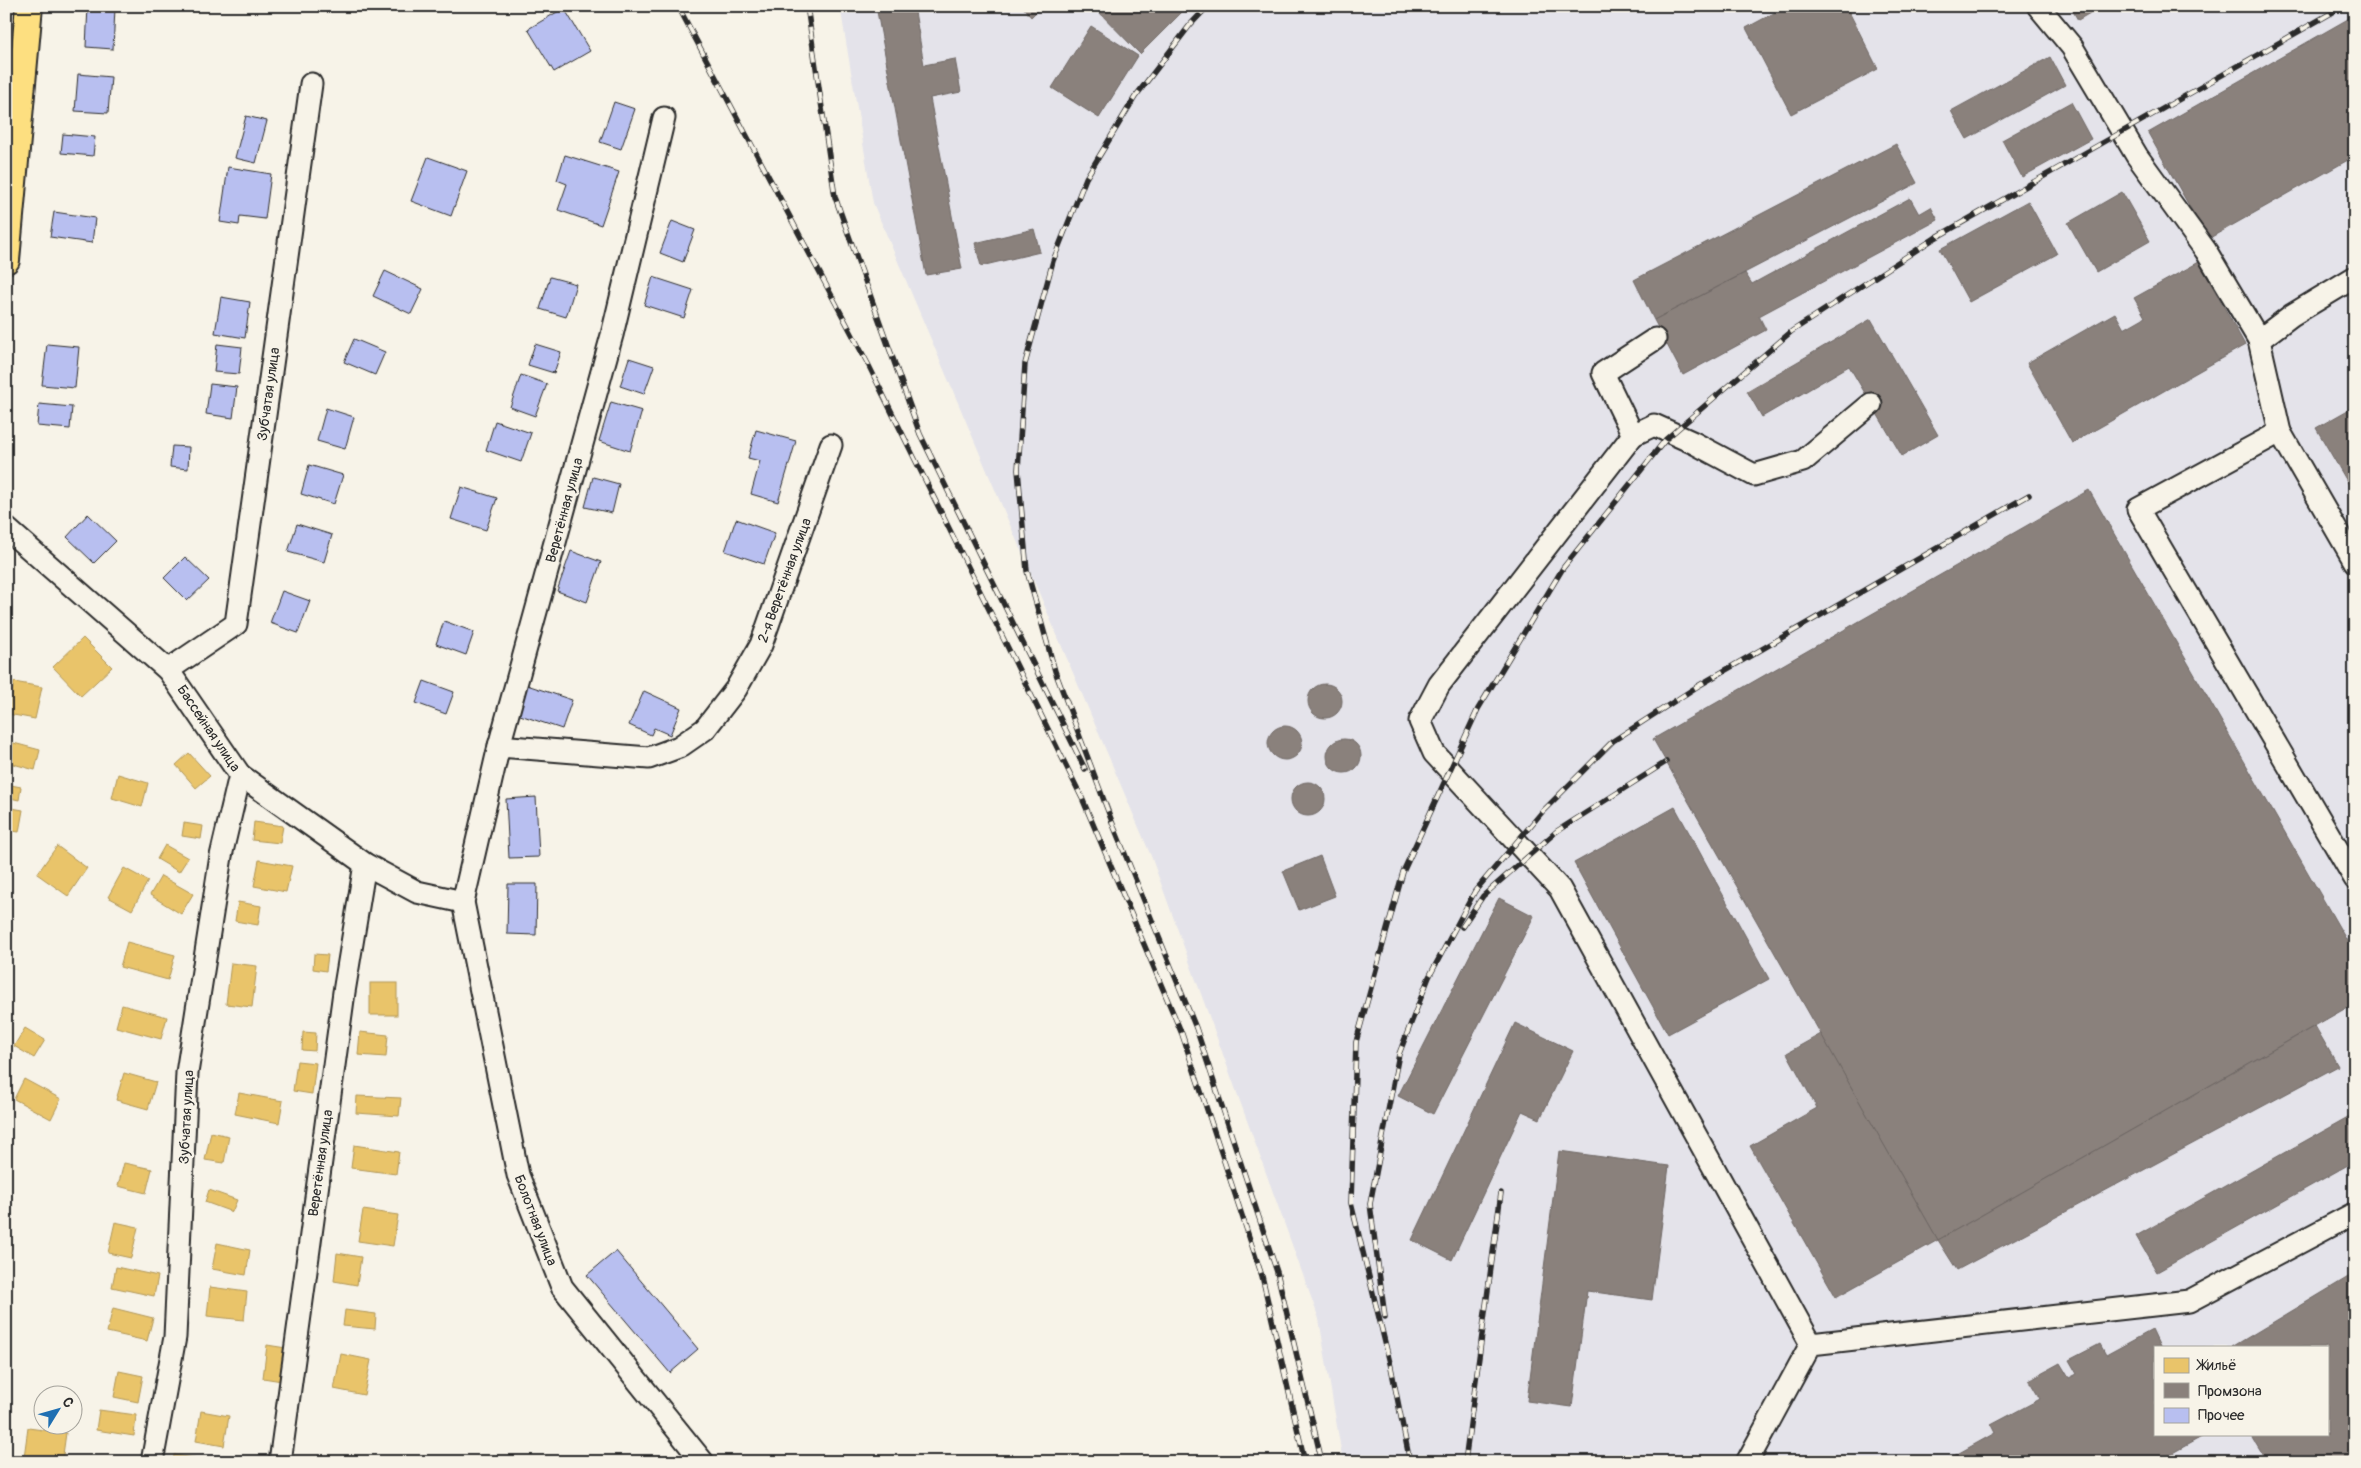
<svg xmlns="http://www.w3.org/2000/svg" width="2361" height="1468" viewBox="0 0 2361 1468" font-family="Pangolin,sans-serif">
<style>
.built{fill:#e4e3ea;fill-rule:evenodd}
.homes{fill:#e9c46a;stroke:#b09657}
.industry{fill:#8a817c;stroke:#6e6764}
.building{fill:#b8bff0;stroke:#2b2b2b}
.lines{fill:none;stroke-linecap:round;stroke-linejoin:round}
.minor-casing{stroke:#2b2b2b;stroke-width:25}
.major-casing{stroke:#2b2b2b;stroke-width:30}
.minor{stroke:#f7f3e8;stroke-width:21}
.major{stroke:#fddf80;stroke-width:26}
.rail-casing{stroke:#2b2b2b;stroke-width:5.5}
.rail{stroke:#f7f3e8;stroke-width:4;stroke-dasharray:11;stroke-linecap:butt}
.labels{text-anchor:middle;stroke-width:5;stroke-linejoin:round;paint-order:stroke}
.street-label{font-size:14px;fill:#2b2b2b;stroke:#f7f3e8}
</style>
<rect width="100%" height="100%" fill="#f7f3e8"/>
<filter id="ink" filterUnits="userSpaceOnUse"><feTurbulence type="fractalNoise" baseFrequency=".02" numOctaves="2"/><feDisplacementMap in="SourceGraphic" scale="10" xChannelSelector="R" yChannelSelector="G"/><feConvolveMatrix kernelMatrix="1 2 1 2 8 2 1 2 1" color-interpolation-filters="sRGB"/></filter>
<g filter="url(#ink)">
<!-- built -->
<path class="built" d="M840,6h1515v1456h-1012l-24,-143 -168,-463 -278,-653zM2155,1347h172v87h-172z"/>
<!-- homes -->
<g class="homes">
<path d="M83,638l29,29 -31,29 -28,-29z"/>
<path d="M14,682l28,5 -7,32 -27,-5z"/>
<path d="M6,741l34,9 -5,20 -29,-8z"/>
<path d="M189,753l21,23 -14,12 -20,-23z"/>
<path d="M118,774l30,9 -6,24 -30,-9z"/>
<path d="M6,784l15,3 -2,13 -13,-3z"/>
<path d="M6,807l17,3 -4,22 -13,-2z"/>
<path d="M254,822l29,4 -3,17 -28,-3z"/>
<path d="M184,823l19,3 -2,13 -19,-3z"/>
<path d="M165,845l23,13 -9,14 -22,-13z"/>
<path d="M57,846l30,22 -19,28 -31,-22z"/>
<path d="M259,860l33,6 -6,26 -32,-6z"/>
<path d="M124,868l24,13 -16,29 -24,-13z"/>
<path d="M161,876l32,18 -12,20 -31,-19z"/>
<path d="M238,902l23,4 -3,19 -23,-4z"/>
<path d="M127,942l48,13 -7,25 -48,-13z"/>
<path d="M314,954l14,1 -2,16 -13,-2z"/>
<path d="M231,963l26,3 -5,41 -26,-3z"/>
<rect x="370" y="983" width="27" height="32"/>
<path d="M122,1005l45,12 -6,22 -45,-12z"/>
<path d="M25,1028l20,12 -11,18 -20,-12z"/>
<path d="M303,1032l13,1 -1,18 -13,-1z"/>
<path d="M360,1032l28,3 -2,22 -28,-2z"/>
<path d="M297,1061l19,2 -4,31 -19,-3z"/>
<path d="M124,1073l32,9 -8,27 -32,-9z"/>
<path d="M24,1079l37,20 -10,20 -37,-20z"/>
<path d="M239,1093l44,8 -4,22 -44,-9z"/>
<path d="M357,1096l44,2 -2,18 -43,-3z"/>
<path d="M211,1132l18,4 -5,27 -19,-3z"/>
<path d="M354,1145l45,7 -3,22 -45,-6z"/>
<path d="M124,1163l28,6 -6,24 -28,-7z"/>
<path d="M209,1190l28,10 -5,12 -27,-10z"/>
<path d="M363,1210l35,5 -5,31 -35,-5z"/>
<path d="M115,1222l23,5 -7,31 -23,-5z"/>
<path d="M217,1243l33,7 -4,25 -34,-6z"/>
<path d="M337,1253l24,4 -4,28 -23,-4z"/>
<path d="M116,1267l42,9 -4,20 -42,-9z"/>
<path d="M210,1287l37,5 -3,28 -37,-4z"/>
<path d="M113,1308l40,10 -6,23 -40,-9z"/>
<path d="M345,1310l31,4 -1,15 -32,-3z"/>
<path d="M267,1345l19,3 -4,33 -19,-3z"/>
<path d="M341,1354l30,6 -7,35 -30,-6z"/>
<path d="M119,1371l24,5 -5,26 -24,-5z"/>
<path d="M99,1410l37,5 -2,21 -38,-6z"/>
<path d="M201,1411l28,5 -5,30 -28,-5z"/>
<path d="M6,1417l5,1 -5,25z"/>
<path d="M28,1428l38,5 -4,29 -38,-5z"/>
<path d="M174,1455l21,3 -1,4h-21z"/>
</g>
<!-- industry -->
<g class="industry">
<path d="M876,6h38l10,59 31,-6 6,33 -31,6 32,171 -36,6z"/>
<path d="M1022,6h20l-11,11z"/>
<path d="M1093,6h95l-48,48z"/>
<path d="M1787,6h59l32,63 -87,45 -45,-86z"/>
<path d="M2070,6h32l-24,14z"/>
<path d="M2355,15v141l-147,83 -60,-106z"/>
<path d="M1091,26l47,30 -39,62 -47,-30z"/>
<path d="M2050,57l15,28 -98,54 -16,-28z"/>
<path d="M2071,102l20,37 -69,38 -20,-37z"/>
<path d="M1896,144l21,39 -263,137 -20,-40z"/>
<path d="M2122,192l28,49 -54,31 -28,-49z"/>
<path d="M1910,198l9,16 12,-7 7,13 -179,96 7,14 -83,45 -29,-55 91,-47 7,11z"/>
<path d="M2028,201l29,53 -88,48 -29,-53z"/>
<path d="M1034,229l6,23 -59,14 -6,-23z"/>
<path d="M2199,262l46,83 -173,98 -45,-80 88,-50 9,16 21,-12 -11,-19z"/>
<path d="M1871,319l67,116 -36,21 -53,-90 -87,51 -15,-26z"/>
<path d="M2355,406v89l-39,-67z"/>
<path d="M2089,490l266,465v48l-417,237 -285,-501z"/>
<circle cx="1325" cy="701" r="17"/>
<circle cx="1285" cy="743" r="17"/>
<circle cx="1344" cy="756" r="17"/>
<circle cx="1308" cy="799" r="17"/>
<path d="M1675,807l94,172 -101,55 -94,-171z"/>
<path d="M1320,856l15,40 -36,14 -16,-39z"/>
<path d="M1499,898l35,18 -101,198 -35,-18z"/>
<path d="M1515,1023l58,28 -33,68 -18,-8 -70,149 -40,-20z"/>
<path d="M2315,1026l23,40 -381,204 -19,-30z"/>
<path d="M1821,1034l117,206 -102,57 -86,-151 67,-38 -30,-55z"/>
<path d="M2355,1113v48l-198,111 -21,-36z"/>
<path d="M1559,1151l110,15 -17,134 -65,-9 -15,116 -45,-6z"/>
<path d="M2355,1273v189h-88l-17,-28h77v-87h-95z"/>
<path d="M2152,1330l8,17h-5v87h52l-51,28h-213l52,-29 -4,-8 49,-26 -11,-19 31,-17 9,15 8,-4 -8,-14 31,-16 6,11z"/>
</g>
<!-- building -->
<g class="building">
<path d="M88,6l27,2 -2,41 -27,-2z"/>
<path d="M564,8l26,43 -36,21 -26,-43z"/>
<path d="M78,74l33,3 -3,36 -33,-2z"/>
<path d="M614,102l21,7 -14,40 -21,-7z"/>
<path d="M246,116l21,5 -11,42 -21,-5z"/>
<path d="M63,134l32,3 -2,19 -32,-3z"/>
<path d="M565,155l54,17 -18,53 -43,-15 9,-26 -10,-4z"/>
<path d="M428,157l39,14 -16,45 -40,-15z"/>
<path d="M228,167l43,7 -6,45 -25,-3 -1,9 -19,-3z"/>
<path d="M54,212l41,6 -3,25 -42,-6z"/>
<path d="M672,221l23,9 -12,32 -23,-9z"/>
<path d="M385,271l38,18 -12,25 -38,-18z"/>
<path d="M550,277l26,7 -10,33 -26,-8z"/>
<path d="M653,277l40,13 -9,28 -40,-13z"/>
<path d="M221,297l29,5 -5,36 -30,-5z"/>
<path d="M354,339l31,13 -10,23 -31,-13z"/>
<path d="M47,344l32,3 -4,41 -33,-3z"/>
<path d="M217,344l25,3 -3,27 -25,-2z"/>
<path d="M535,344l26,8 -7,21 -26,-8z"/>
<path d="M629,358l25,8 -10,28 -24,-8z"/>
<path d="M521,375l26,9 -12,32 -25,-9z"/>
<path d="M210,384l27,3 -4,31 -27,-4z"/>
<path d="M611,402l31,9 -12,40 -31,-10z"/>
<path d="M39,404l33,3 -2,22 -33,-3z"/>
<path d="M326,408l28,9 -9,32 -28,-8z"/>
<path d="M495,421l36,12 -10,29 -35,-12z"/>
<path d="M756,430l40,11 -18,61 -27,-8 9,-33 -12,-3z"/>
<path d="M172,446l17,1 -1,22 -18,-2z"/>
<path d="M309,465l34,10 -9,29 -33,-10z"/>
<path d="M593,477l26,7 -7,29 -27,-6z"/>
<path d="M461,487l36,11 -11,32 -35,-11z"/>
<path d="M88,514l28,27 -22,22 -27,-26z"/>
<path d="M736,519l39,14 -11,31 -39,-13z"/>
<path d="M297,524l35,11 -8,27 -36,-10z"/>
<path d="M571,551l30,11 -14,40 -30,-11z"/>
<path d="M185,557l24,23 -22,21 -23,-23z"/>
<path d="M282,591l28,10 -12,32 -28,-10z"/>
<path d="M444,621l30,11 -8,23 -30,-11z"/>
<path d="M424,681l30,11 -8,22 -30,-11z"/>
<path d="M527,685l45,15 -10,29 -45,-15z"/>
<path d="M644,691l37,17 -11,27 -16,-7 -3,7 -22,-10z"/>
<path d="M536,797l3,60 -30,1 -3,-59z"/>
<path d="M508,884h29l-1,51 -29,-1z"/>
<path d="M616,1251l82,98 -28,24 -83,-98z"/>
</g>
<g class="lines">
<!-- minor casing -->
<g class="minor-casing">
<g id="minor">
<path d="M2038,6l34,41 65,109 69,95 53,89 21,92 75,130"/>
<path d="M664,118l-52,217 -113,411 -36,156 55,273 44,112 141,175"/>
<path d="M1655,339l-52,34 30,62 -194,250 -19,36 14,32 126,136 251,455"/>
<path d="M2259,340l33,-25 63,-38"/>
<path d="M2280,432l-142,77 217,370"/>
<path d="M1633,435l21,-10 40,18 60,32 49,-14 68,-57"/>
<path d="M6,528l162,142 72,105 125,89 52,28 46,10"/>
<path d="M168,670l68,-46 75,-540"/>
<path d="M499,746l150,12 30,-11 26,-18 31,-40 25,-44 70,-200"/>
<path d="M152,1462l23,-125 12,-264 34,-217 19,-81"/>
<path d="M280,1462l64,-470 21,-128"/>
<path d="M1747,1462l64,-118 378,-43 166,-88"/>
</g>
</g>
<!-- major casing -->
<g class="major-casing">
<path id="major" d="M6,260l23,-254"/>
</g>
<!-- minor -->
<use href="#minor" class="minor"/>
<!-- major -->
<use href="#major" class="major"/>
<!-- rail casing -->
<g class="rail-casing">
<g id="rail">
<path d="M678,6l190,358 214,434 100,236 80,242 43,186"/>
<path d="M807,6l28,191 85,237 165,335"/>
<path d="M1208,6l-18,19 -55,72 -49,81 -33,83 -28,103 -7,106 9,101 28,100 59,156 82,201 81,244 45,190"/>
<path d="M1462,927l21,-31 74,-65 109,-69"/>
<path d="M1385,1317l-15,-113 29,-150 30,-77 46,-86 68,-80 70,-70 85,-55 331,-191"/>
<path d="M1410,1462l-19,-95 -40,-164 5,-161 47,-170 75,-163 85,-141 103,-129 126,-108 143,-93 398,-226"/>
<path d="M1465,1462l36,-269"/>
</g>
</g>
<!-- rail -->
<use href="#rail" class="rail"/>
</g>
</g>
<g class="labels">
<!-- street labels -->
<g class="street-label">
<text transform="translate(268 394) rotate(-82)" y="5">Зубчатая улица</text>
<text transform="translate(564 510) rotate(-75)" y="5">Веретённая улица</text>
<text transform="translate(784 580) rotate(-70)" y="5">2-я Веретённая улица</text>
<text transform="translate(209 728) rotate(56)" y="5">Бассейная улица</text>
<text transform="translate(186 1117) rotate(-87)" y="5">Зубчатая улица</text>
<text transform="translate(320 1163) rotate(-82)" y="5">Веретённая улица</text>
<text transform="translate(536 1220) rotate(69)" y="5">Болотная улица</text>
</g>
</g>
<!-- margin -->
<rect width="2361" height="1468" fill="none" stroke="#f7f3e8" stroke-width="25"/>
<rect x="12" y="12" width="2336" height="1443" fill="none" stroke="#2b2b2b" stroke-width="2" filter="url(#ink)"/>
<!-- legend -->
<rect x="2154" y="1346" width="175" height="90" fill="#f7f3e8" stroke="#a5a39c"/>
<rect x="2164" y="1358" width="25" height="15" fill="#e9c46a" stroke="#a5a39c"/>
<text x="2198" y="1370" font-size="15" fill="#2b2b2b">Жильё</text>
<rect x="2164" y="1383" width="25" height="15" fill="#8a817c" stroke="#a5a39c"/>
<text x="2198" y="1396" font-size="15" fill="#2b2b2b">Промзона</text>
<rect x="2164" y="1408" width="25" height="15" fill="#b8bff0" stroke="#a5a39c"/>
<text x="2198" y="1420" font-size="15" fill="#2b2b2b">Прочее</text>
<!-- north arrow -->
<g transform="translate(58 1410) rotate(53)"><circle r="24" fill="#f7f3e8" stroke="#a5a39c"/>
<path d="M0-4L9 19L0 12L-9 19Z" fill="#1f6fb2"/>
<text y="-8" font-size="14" font-weight="bold" text-anchor="middle" fill="#2b2b2b">С</text>
</g>
</svg>
